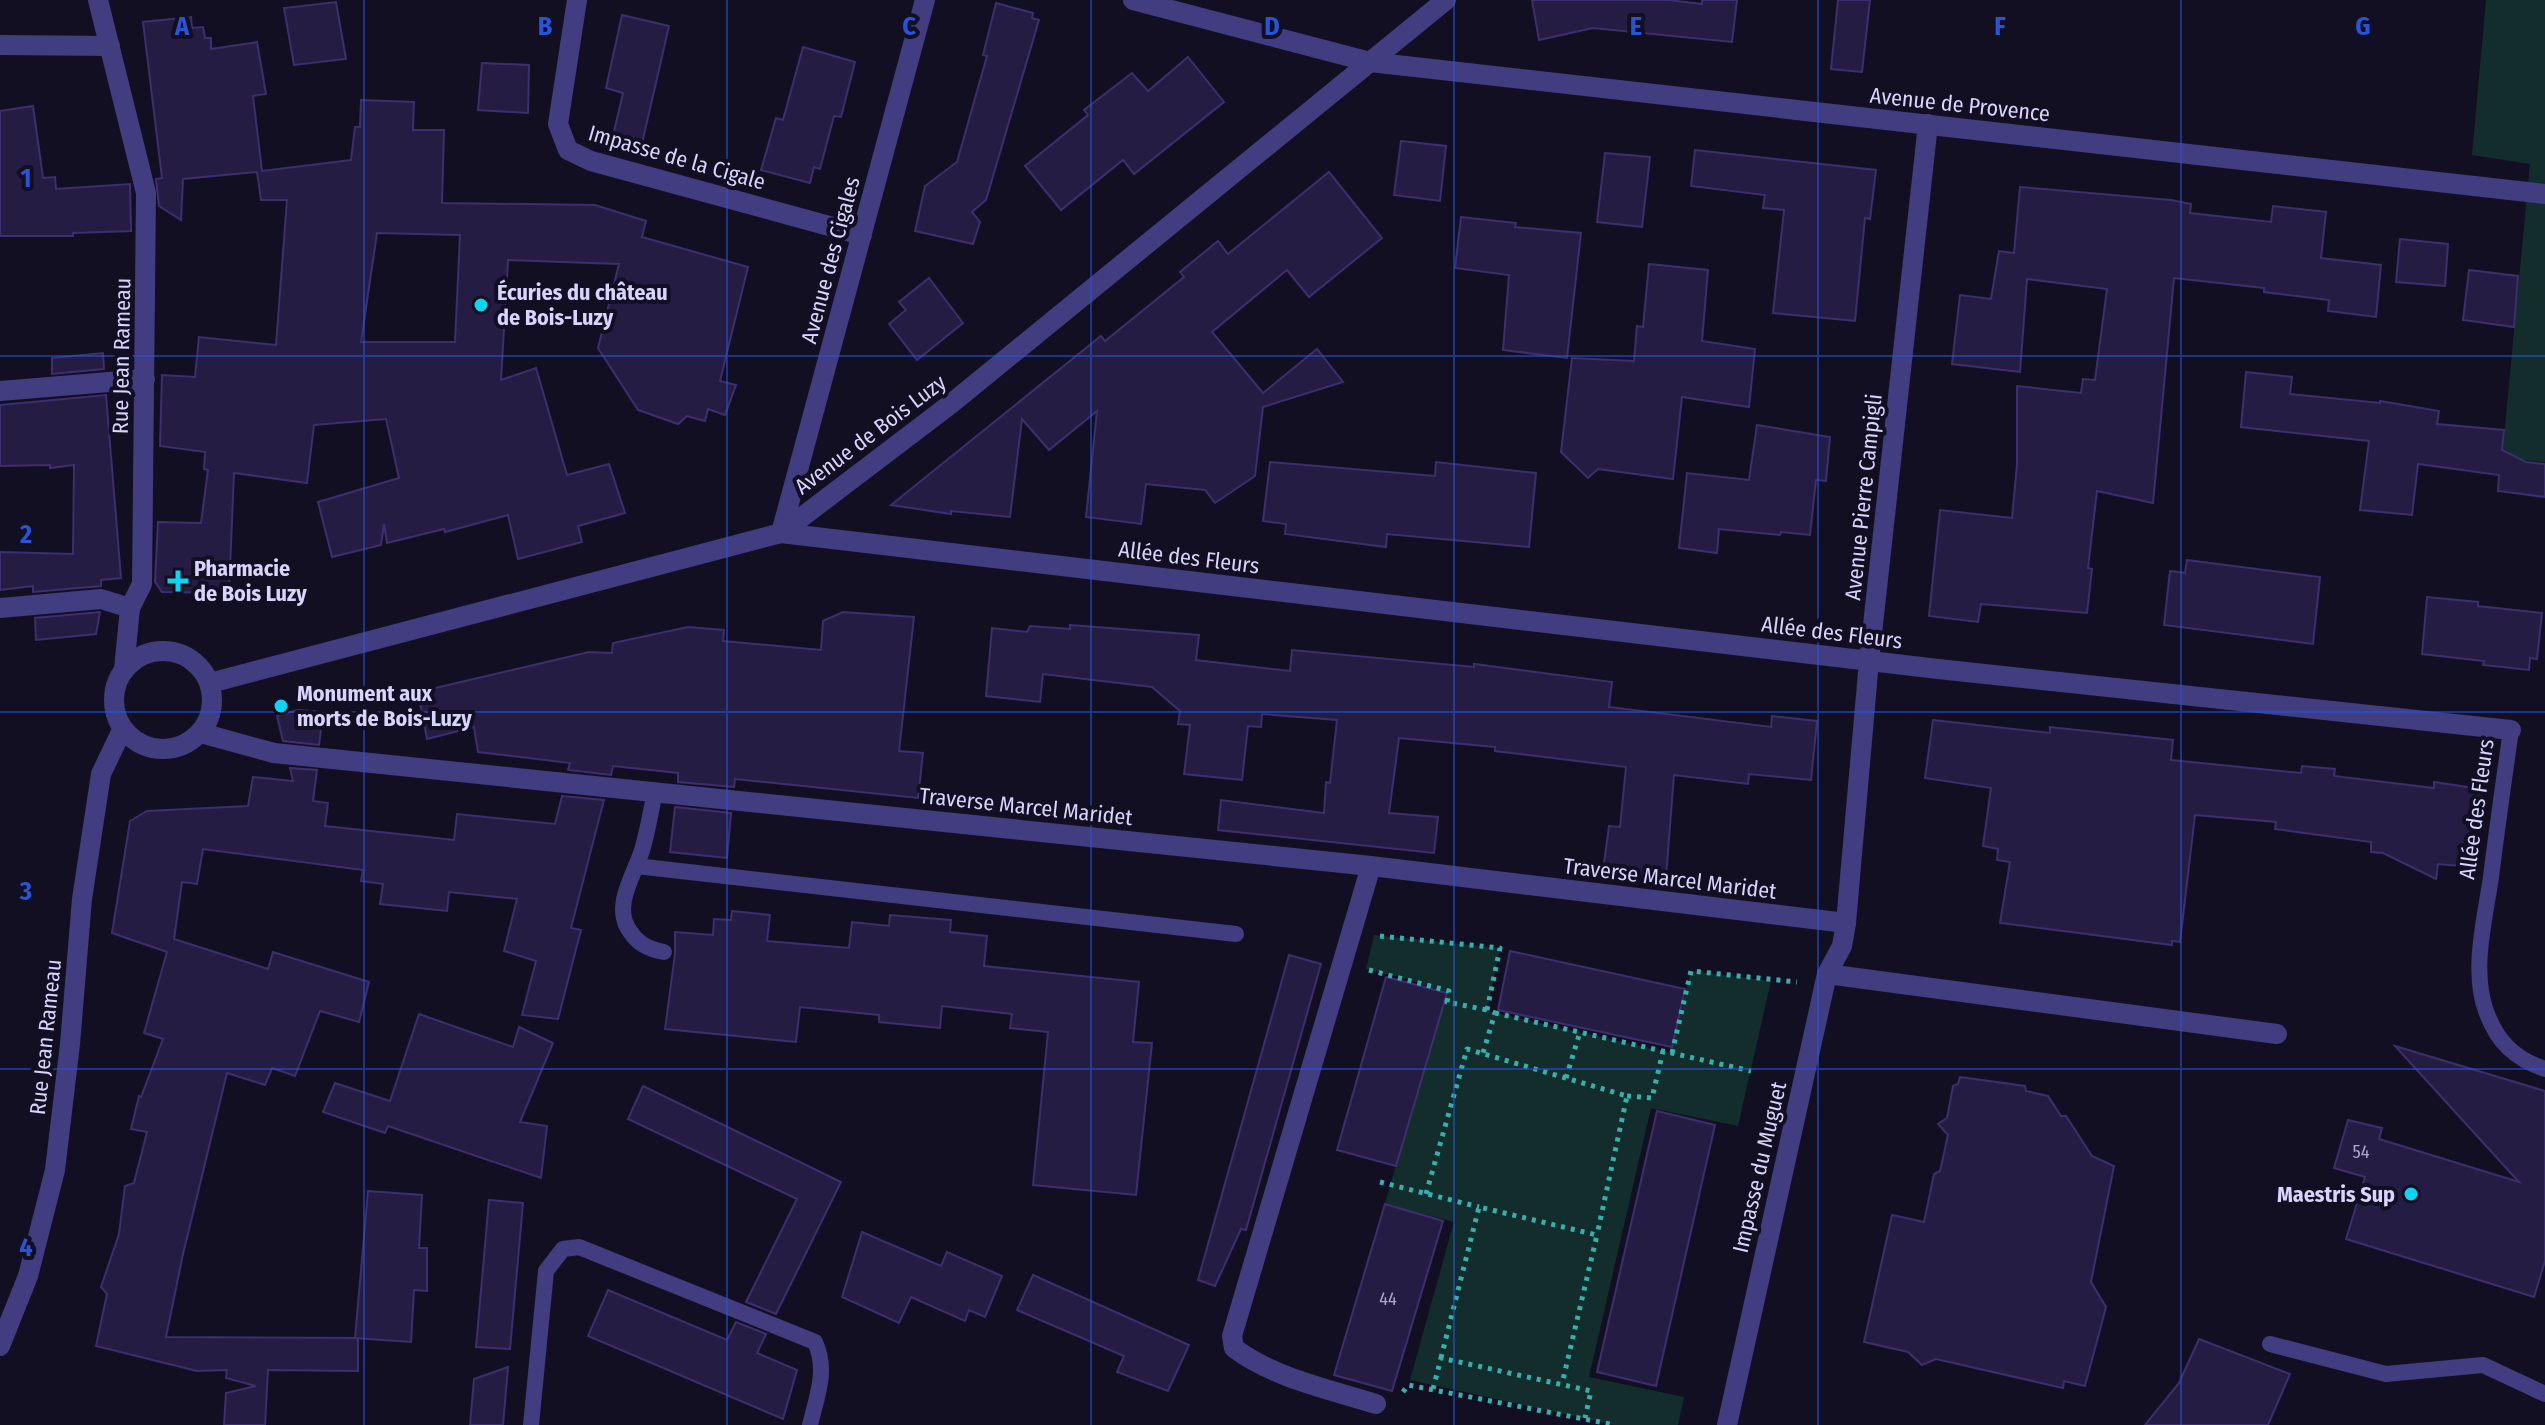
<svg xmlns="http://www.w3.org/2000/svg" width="2545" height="1425" viewBox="0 0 2545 1425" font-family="'Fira Sans Condensed',sans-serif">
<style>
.green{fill:#132d2d}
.building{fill:#251c43;stroke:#3d2f6e;stroke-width:2;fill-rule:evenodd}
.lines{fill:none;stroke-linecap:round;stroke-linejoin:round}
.path{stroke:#35b0ac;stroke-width:5;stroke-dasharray:4 6;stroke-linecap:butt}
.service{stroke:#413d80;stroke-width:16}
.minor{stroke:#413d80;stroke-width:20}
.grid{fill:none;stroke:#2655da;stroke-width:2;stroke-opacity:0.55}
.poi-dot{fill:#0bd5f2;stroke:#130f23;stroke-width:3}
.labels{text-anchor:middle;stroke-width:8;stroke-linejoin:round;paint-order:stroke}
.number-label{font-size:18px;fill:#aca6ce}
.street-label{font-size:22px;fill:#d9d4fd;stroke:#130f23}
.poi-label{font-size:22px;font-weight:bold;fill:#d9d4fd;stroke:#130f23;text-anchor:start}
.grid-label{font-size:26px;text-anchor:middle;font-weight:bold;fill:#2655da;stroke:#130f23;stroke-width:8;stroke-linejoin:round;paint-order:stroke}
</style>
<rect width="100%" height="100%" fill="#130f23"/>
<!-- green -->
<g class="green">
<path d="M2486,0h59v462l-43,-4 28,-294 -58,-9z"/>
<path d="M1374,935l126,13 -13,63 184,42 20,-82 80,10 -33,145 -87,-18 -62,269 95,20 -6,28h-64l-204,-45 44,-158 -69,-18 59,-212 -36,-13 -42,-10z"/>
</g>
<!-- building -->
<g class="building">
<path d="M1532,0h137l33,4v-4h35l-5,42 -139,-14 -54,12z"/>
<path d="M1838,0h32l-8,72 -31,-3z"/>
<path d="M336,2l10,57 -52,6 -10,-57z"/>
<path d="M996,3l37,10 -1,5 7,2 -53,180 -14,12 8,10 -7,22 -58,-13 10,-45 32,-24 30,-106 -4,-1z"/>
<path d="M622,15l47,11 -28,122 -29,-8 11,-47 -17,-5z"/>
<path d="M191,17l1,11 11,-1 2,11h6v11l46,-7 9,52 -13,2 9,75 89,-11 4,-33h5l1,-27 53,2 -1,28h31l-2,73 153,2 51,16 -4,16 106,30 -28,114 16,4 -11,30 -17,-6 -3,12 -18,-5 -9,8 -40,-14 -40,-62 21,-84 -111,-4 -7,120 35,-12 31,107 42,-11 16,49 -47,13 4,16 -64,17 -10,-44 -63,17 -1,-3 -57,14 -3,-19 -3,21 -49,12 -14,-55 81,-24 -13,-59 -72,6 -7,58 -73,-10 -5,120 -67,-1 -7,-10 3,-60 43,1 7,-53 -4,-1 1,-17 -45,-6 2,-71 33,2 4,-40 77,8 11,-145h-26l-4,-28 -74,7 -2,41 -22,-14 -3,-27 6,-1 -19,-156zM377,233l83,2 -5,107h-94z"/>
<path d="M803,47l52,15 -14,55 -7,-1 -14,53 -6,-2 -4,16 -49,-13 15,-52 7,2z"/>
<path d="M1188,57l36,45 -90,72 -11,-14 -62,50 -36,-44 63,-51 -4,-5 48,-37 16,18z"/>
<path d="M482,63l47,2 -1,48 -50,-3z"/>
<path d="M33,106l10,72 12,-1 1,12 74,-5 1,47 -58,2v3h-73v-125z"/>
<path d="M1401,141l45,5 -6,55 -46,-6z"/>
<path d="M1695,150l181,20 -6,49 -5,-1 -10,103 -82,-8 11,-103 -21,-2 2,-13 -74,-9z"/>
<path d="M1605,153l45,4 -8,70 -45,-5z"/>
<path d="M1329,172l53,66 -73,59 -22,-27 -75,62 51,61 54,-44 26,33 -80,25 -8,69 -40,27 -10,-13 -59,-6 -5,40 -55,-7 11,-106 -48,39 -27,-31 -12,98 -59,-6v3l-60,-9 210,-169 4,5 79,-64 -4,-5 38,-31 10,13z"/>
<path d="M2020,187l151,13 20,4 -1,9 81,9 2,-16 53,6 -5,46 60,7 -5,52 -48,-6 1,-11 -65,-8v-4l-90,-10 -21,225 -56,-12 -9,77 4,1 -5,44 -106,-9 -3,18 -49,-6 11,-106 72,8 5,-53v-79l64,7 2,-14 12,1 12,-91 -80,-10 -7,93 -68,-8 8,-69 31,4 8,-48 15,2z"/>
<path d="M1461,217l55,6 -1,4 66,6 -14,125 -64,-8 6,-75 -54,-7z"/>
<path d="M2400,239l48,5 -3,42 -49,-4z"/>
<path d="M1649,264l59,6 -6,71 53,8 -6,58 -67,-10 -9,82 -75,-10 -10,9 -27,-26 11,-94 62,3 3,-35 6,1z"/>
<path d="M2469,270l49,6 -4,51 -51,-7z"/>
<path d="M929,278l34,45 -46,37 -28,-36 17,-14 -7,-8z"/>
<path d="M103,353l1,16 -52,5v-16z"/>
<path d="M2246,372l46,5 -2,17 90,9v-2l59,10 -2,13 67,6 -2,20 24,12 19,2v33l-47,-6 1,-16 -81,-11 -6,51 -52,-5 9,-69 -128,-14z"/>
<path d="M106,395l15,183 -20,2v6l-68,6v-6l-33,4v-38l73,2 1,-89 -24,3v-3l-50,1v-61z"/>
<path d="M1757,425l73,12 -4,44 -10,-1 -6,55 -29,-3 -1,3 -61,-6 -2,24 -38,-5 8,-75 62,7z"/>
<path d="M1270,462l165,14 1,-14 100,11 -7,74 -142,-13 -1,13 -101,-13 1,-10 -23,-3z"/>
<path d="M2187,560l133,17 -7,67 -149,-19 6,-54 15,2z"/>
<path d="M2427,597l51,5v4l64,7 -5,46 -7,-1 -1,12 -46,-5 1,-4 -62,-7z"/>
<path d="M100,612l-4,22 -60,6 -1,-22z"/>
<path d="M843,612l71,5 -15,134 24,2 -5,45 -183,-19 -1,8 -56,-5v-9l-65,-7 -2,9 -43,-5 2,-7 -92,-11 -4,-25 -47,12 -9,-47 171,-40 23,1 1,-10 75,-16 36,3 -1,11 98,9 2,-29z"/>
<path d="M1070,625l129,10 -3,25 94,11 2,-21 182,17v-3l138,18 -3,25 162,20 1,-11 45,5 -6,59 -62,-6 -1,10 -74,-9 -8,102 -63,-6 6,-45 11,1 6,-60 -131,-16v-4l-96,-9 -10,75 49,4 -4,36 -216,-23 3,-30 103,13 2,-31 4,1 7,-63 -75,-6 -1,13 -13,-1 -6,54 -58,-6 6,-49 -12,-1 2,-13 -28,-24 -109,-13 -3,28 -54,-6 6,-68 35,4 3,-6 40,3z"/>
<path d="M298,710l25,2 -4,33 -36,-4 -6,-25z"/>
<path d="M1933,720l117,13v-6l123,13 -2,20 130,13 1,-7 33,3 -1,7 100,12v-6l47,7 -8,78 -35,-3 -2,15 -53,-26 -12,-1v-10l-96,-13 1,-7 -81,-7 -15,127 -8,-1v4l-172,-22 10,-61 -13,-2 1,-11 -15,-3 8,-58 -66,-10z"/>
<path d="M290,768l27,2 -4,31 15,2 -3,23 129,14 3,-26 98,10 7,-28 42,4 -33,128 10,2 -23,89 -36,-4 14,-54 -32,-10 13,-52 -68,-7 -2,19 -67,-7 3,-20 -22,-3 2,-11 -160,-21 -6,35 -15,-2 -8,57 94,30 5,-17 96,30 -10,40 -39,-11 -25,65 -23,-8 -7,17 -38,-12 -44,181 -17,83 192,1v33l-90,-1 -3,55h-41l2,-32 30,-7 -30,-8 1,-8 -30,1 -101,-25 11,-52 -6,-7 18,-53 6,-48 9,-3 13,-51 -16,-3 8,-33 2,1 22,-58 -19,-6 23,-81 -55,-19 18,-112 17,-10 101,-5 5,-29 40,4z"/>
<path d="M675,807l56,6 -4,45 -57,-6z"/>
<path d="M732,911l38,4 -3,26 82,7 3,-26 37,4 1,-11 61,5 -1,12 37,4 -3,30 155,16 -6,60 19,1 -16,152 -103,-10 15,-153 -38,-4 2,-14 -70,-8 -2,22 -61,-6v-7l-79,-8 -4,35 -131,-13 10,-75v-22l38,3 1,-16 17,1z"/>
<path d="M1510,951l175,38 -13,58 -174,-37z"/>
<path d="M1289,955l32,9 -75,266 -5,-1 -26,57 -17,-6z"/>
<path d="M1386,977l61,16 -51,173 -59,-16z"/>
<path d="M419,1014l94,33 6,-20 34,16 -33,79 27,4 -6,52 -153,-52 -3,7 -62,-21 12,-29 55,18z"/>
<path d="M2395,1046l150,45v170l-11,36 -188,-58 19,-62 -31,-9 14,-48 34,8 -3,11 140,43z"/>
<path d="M1960,1077l65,9 1,5 22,5 13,20h5l26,40 22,10 -23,116 15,25 -21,79 -21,-5 -1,7 -127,-29 -14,6 -14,-13 -44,-10 28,-127 32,7 10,-48 6,-3 8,-36 -10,-11 9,-6 6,-32 5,-2z"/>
<path d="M643,1086l198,96 -65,132 -30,-12 51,-103 -169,-80z"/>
<path d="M1657,1111l58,14 -59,261 -59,-14z"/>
<path d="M368,1191l54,4 -3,53h8v43l-13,-1 -3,52 -56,-4z"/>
<path d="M489,1200l34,3 -13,146 -34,-2z"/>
<path d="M1385,1204l58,17 -51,170 -58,-16z"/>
<path d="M862,1232l79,34 6,-14 55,24 -17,41 -16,-7 -4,11 -54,-24 -12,26 -57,-26z"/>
<path d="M1033,1275l156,70 -21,46 -51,-19 7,-16 -107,-46z"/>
<path d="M608,1290l119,50 9,-18 30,12 -9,19 40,17 -14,49 -195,-83z"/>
<path d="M2199,1339l91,35 -22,51h-123l34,-42z"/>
<path d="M508,1367l-5,58h-33l4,-46z"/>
</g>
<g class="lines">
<!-- path -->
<g class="path">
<path d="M1380,936l120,12 -13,62 8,3 -12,40"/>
<path d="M1369,970l80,21 -2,11 40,8"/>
<path d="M1495,1013l256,58"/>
<path d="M1672,1053l19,-82 106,11"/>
<path d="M1566,1078l14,-46"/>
<path d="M1627,1096l25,2 11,-47"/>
<path d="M1380,1182l99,25"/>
<path d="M1426,1194l41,-145 160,47 -30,139"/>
<path d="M1441,1358l38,-151 118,28 -35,149"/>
<path d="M1433,1389l8,-31 150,33 -6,27"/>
<path d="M1403,1392l5,-7 207,40"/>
</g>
<!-- service -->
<g class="service">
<path d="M2511,730c-7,49 -14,98 -20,147 -6,42 -20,93 -5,134 11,31 29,48 59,58"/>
<path d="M655,792c-4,18 -7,37 -12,55 -7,26 -31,57 -14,83 9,14 19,19 35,22"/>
<path d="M636,866l600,68"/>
<path d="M2270,1344l116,30 97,-9 62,29"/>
<path d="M531,1425l15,-154 17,-22 16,-2 236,95c13,28 2,54 -5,83"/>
</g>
<!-- minor -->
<g class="minor">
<path d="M98,0l48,193 -4,391 -12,24 -6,61"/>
<path d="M577,0l-19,124 10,26 23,11 271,74"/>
<path d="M925,0l-144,533 1157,136 573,61"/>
<path d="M1133,0l237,62 1175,132"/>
<path d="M0,45l110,1"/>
<path d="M0,391l145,-12"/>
<path d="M0,608l101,-9 29,9"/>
<circle cx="163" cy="700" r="49"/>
<path d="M210,683l571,-150 171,-130 494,-403"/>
<path d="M201,733l73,20 1097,113 475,57"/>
<path d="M1371,866l-139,470 2,12c40,30 94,41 142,56"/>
<path d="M1827,974l450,60"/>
<path d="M0,1346l28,-70 27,-106 15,-126 12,-145 19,-125 21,-44"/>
<path d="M1727,1425l100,-451 15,-28 4,-23 23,-262 59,-537"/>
</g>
</g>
<!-- grid -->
<path class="grid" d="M364,0v1425M727,0v1425M1091,0v1425M1454,0v1425M1818,0v1425M2181,0v1425M0,356h2545M0,712h2545M0,1069h2545"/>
<!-- markers -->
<g class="poi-dot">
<circle cx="481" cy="305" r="8"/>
<path d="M174 569h8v8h8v8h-8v8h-8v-8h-8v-8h8z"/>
<circle cx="281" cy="706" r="8"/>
<circle cx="2411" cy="1194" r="8"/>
</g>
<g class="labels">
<!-- number labels -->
<g class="number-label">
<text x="2361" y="1158">54</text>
<text x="1388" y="1305">44</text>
</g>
<!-- street labels -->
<g class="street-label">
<text transform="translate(1960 104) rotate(6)" y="8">Avenue de Provence</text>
<text transform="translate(677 157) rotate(16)" y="8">Impasse de la Cigale</text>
<text transform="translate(830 260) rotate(-75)" y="8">Avenue des Cigales</text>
<text transform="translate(121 356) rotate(-89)" y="8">Rue Jean Rameau</text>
<text transform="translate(870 434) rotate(-37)" y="8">Avenue de Bois Luzy</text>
<text transform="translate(1863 497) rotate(-84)" y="8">Avenue Pierre Campigli</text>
<text transform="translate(1189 557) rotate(7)" y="8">Allée des Fleurs</text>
<text transform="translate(1832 632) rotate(7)" y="8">Allée des Fleurs</text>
<text transform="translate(1026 806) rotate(6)" y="8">Traverse Marcel Maridet</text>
<text transform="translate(2476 809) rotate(-82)" y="8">Allée des Fleurs</text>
<text transform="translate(1670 878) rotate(7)" y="8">Traverse Marcel Maridet</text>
<text transform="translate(45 1037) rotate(-84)" y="8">Rue Jean Rameau</text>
<text transform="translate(1759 1167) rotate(-77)" y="8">Impasse du Muguet</text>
</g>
<!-- poi labels -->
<g class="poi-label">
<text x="497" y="300">Écuries du château<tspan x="497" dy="25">de Bois-Luzy</tspan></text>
<text x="194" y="576">Pharmacie<tspan x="194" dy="25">de Bois Luzy</tspan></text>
<text x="297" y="701">Monument aux<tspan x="297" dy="25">morts de Bois-Luzy</tspan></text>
<text x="2395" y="1202" text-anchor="end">Maestris Sup</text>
</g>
</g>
<g class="grid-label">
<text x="182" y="35">A</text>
<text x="545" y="35">B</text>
<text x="909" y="35">C</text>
<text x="1272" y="35">D</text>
<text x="1636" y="35">E</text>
<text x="2000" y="35">F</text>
<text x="2363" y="35">G</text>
<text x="26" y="187">1</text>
<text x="26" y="543">2</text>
<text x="26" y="900">3</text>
<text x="26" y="1256">4</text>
</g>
</svg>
